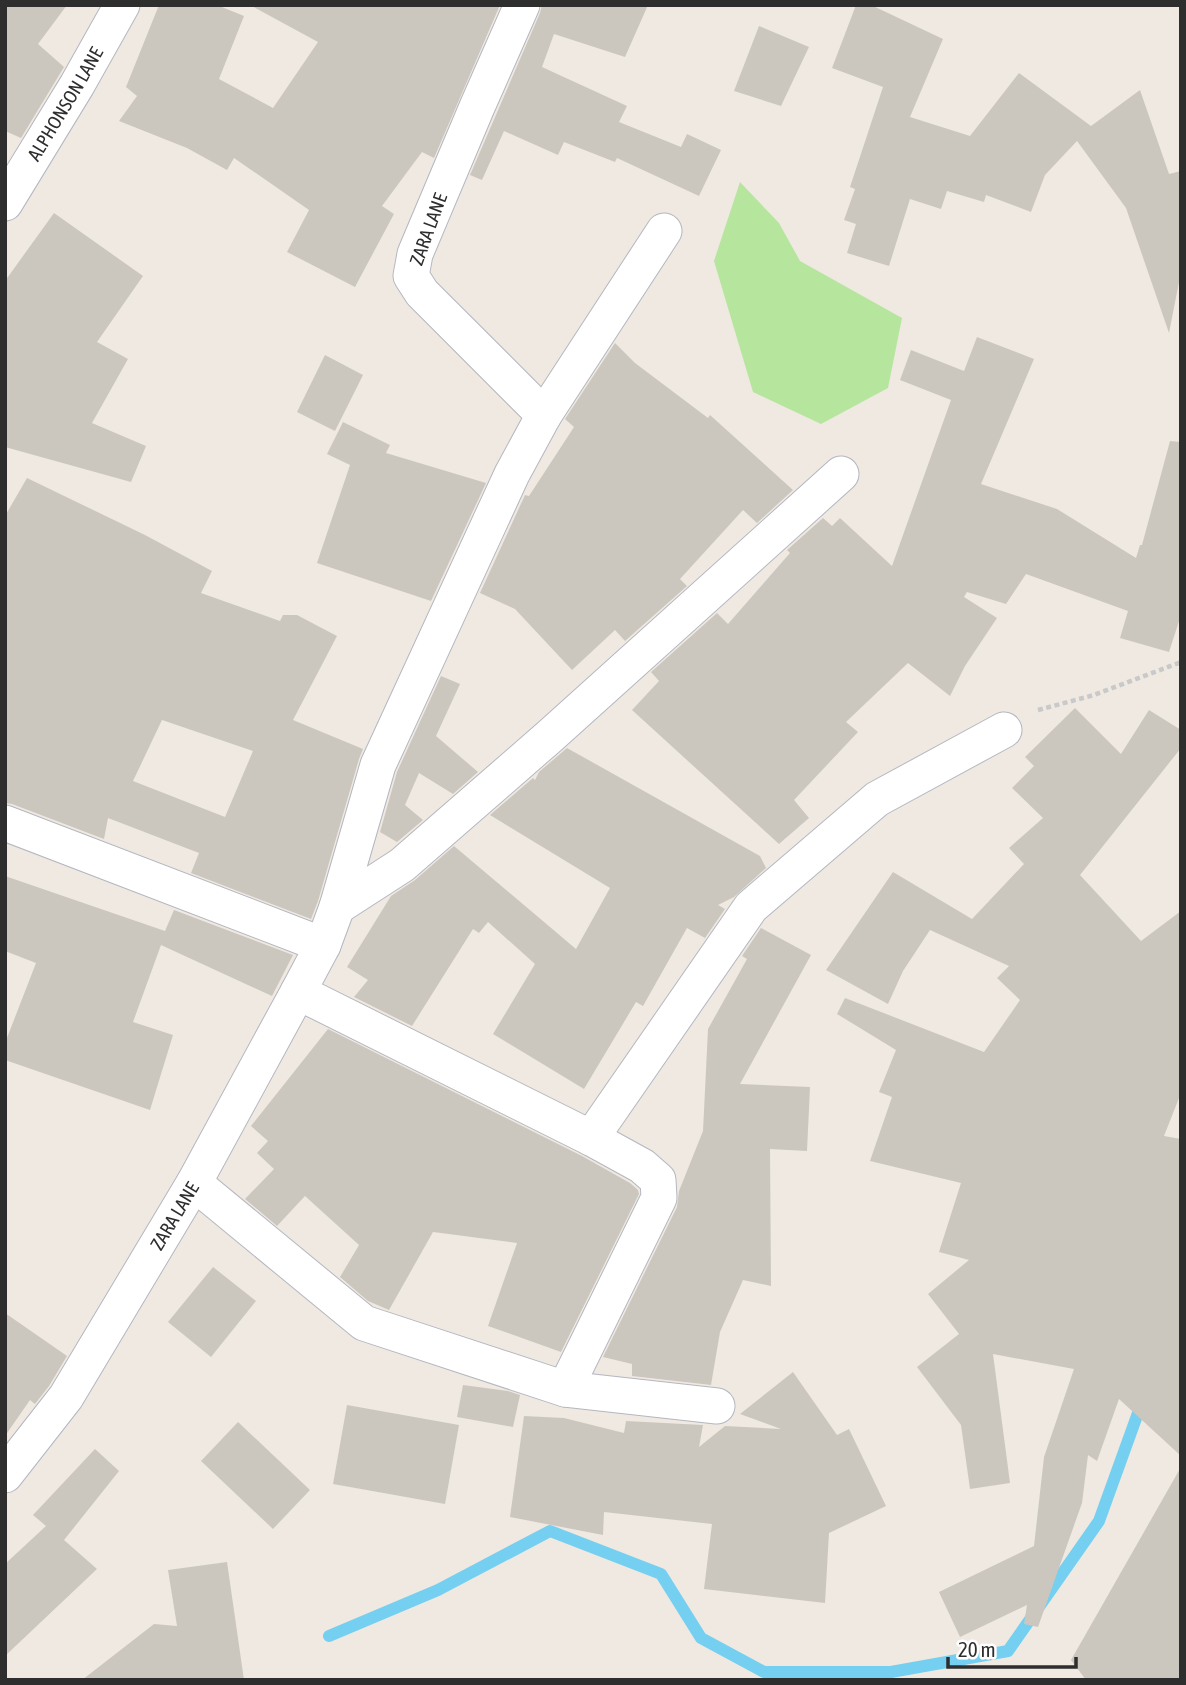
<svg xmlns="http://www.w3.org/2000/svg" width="1186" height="1685" viewBox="0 0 1186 1685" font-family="'Asap Condensed',sans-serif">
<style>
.green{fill:#b6e59e}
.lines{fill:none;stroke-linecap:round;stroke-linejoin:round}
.stream{stroke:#75cff0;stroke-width:12}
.building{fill:#cbc7bf;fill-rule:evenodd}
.street-casing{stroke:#b4b7c1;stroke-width:37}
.path{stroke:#c9c9c9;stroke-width:4.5;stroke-dasharray:5 3.5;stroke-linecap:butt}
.street{stroke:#fff;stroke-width:35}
.labels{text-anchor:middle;stroke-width:7;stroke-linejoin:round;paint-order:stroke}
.street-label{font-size:19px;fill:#2e2e2e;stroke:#fff}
</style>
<rect width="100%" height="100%" fill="#efe9e1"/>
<!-- green -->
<path class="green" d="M740,182l39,41 21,38 102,57 -14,70 -67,36 -68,-32 -39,-131z"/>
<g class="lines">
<!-- stream -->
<path class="stream" d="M329,1636l109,-46 112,-59 111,43 40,64 63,34h127l117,-21 91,-130 39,-108 5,-11"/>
</g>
<!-- building -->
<g class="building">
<path d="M5,5h62l-29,39 26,23 -43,71 -16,-7z"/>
<path d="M159,5h58l27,11 -25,63 54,29 45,-66 -68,-37h250l-66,153 -12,-6 -40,54 12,8 -39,73 -68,-35 22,-42 -75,-52 -7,12 -40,-22 -68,-27 18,-25 -11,-9z"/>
<path d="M542,5h106l-23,52 -71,-23 -12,33 85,39 -8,16 62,25 6,-13 34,16 -22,46 -82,-38 -2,4 -51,-20 -6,13 -54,-24 -22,49 -12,-5 70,-162z"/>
<path d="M856,5h15l72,34 -33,78 60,19 49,-63 72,53 49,-36 29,84 12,-3v101l-12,61 -43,-125 -49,-67 -32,34 -14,37 -45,-17 -2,7 -37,-11 -6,18 -31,-10 -21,67 -42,-13 9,-29 -12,-4 11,-31 -5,-2 33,-100 -51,-19z"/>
<path d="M759,26l50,21 -28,59 -47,-15z"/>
<path d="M54,213l89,63 -46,66 31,17 -36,64 54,23 -15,36 -126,-35v-166z"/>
<path d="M977,337l57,22 -53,125 76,25 79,49 4,-13h2l28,-104 11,1v173l-12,37 -49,-14 8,-27 -102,-37 -20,30 -39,-12 -3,5 33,21 -32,48 -15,30 -42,-33 -62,59 12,10 -64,68 15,18 -30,26 -147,-134 27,-29 -8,-9 66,-59 11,11 62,-71 -3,-3 36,-32 9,8 8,-8 52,48 59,-166 -51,-20 11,-30 53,21z"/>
<path d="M615,343l20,20 73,55 2,-3 83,75 -36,33 -14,-13 -63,69 7,7 -62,55 -10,-11 -43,40 -57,-61 -35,-16 45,-98 4,1 45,-69 -9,-8z"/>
<path d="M325,355l38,20 -28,56 -38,-19z"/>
<path d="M343,422l47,23 -4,8 100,30 -55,118 -114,-38 33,-98 -23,-11z"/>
<path d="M27,478l118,57 67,36 -11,22 79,28 3,-6h14l40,21 -44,84 70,29 -4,10 -41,142 -7,18 -120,-46 8,-20 -91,-35 -4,21 -92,-35 -7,-1v-287zM162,720l91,31 -28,66 -92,-36z"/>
<path d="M441,676l19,8 -24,52 42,36 -25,22 -34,-21 -14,32 18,15 -26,22 -17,-10 17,-60z"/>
<path d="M1075,708l46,46 28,-44 32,20v18l-101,127 61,66 40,-30v182l-17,43 17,3v317l-62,-57 -22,62 -9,-6 -6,48 -44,124 -14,-3 3,-19 -67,32 -21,-45 95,-46 10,-89 30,-88 -81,-15 17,129 -40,6 -9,-64 -44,-58 42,-33 -31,-40 41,-34 -30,-8 22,-69 -91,-22 22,-64 -13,-5 17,-42 -59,-36 8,-16 139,54 36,-52 -23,-22 12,-12 -79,-36 -27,41 -15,33 -62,-34 67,-98 79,47 52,-55 -15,-16 34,-30 -31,-30 22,-22 -9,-9z"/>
<path d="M567,748l193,108 6,12 -32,29 -16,8 7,4 -20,29 -18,-10 -44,78 -7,-4 -52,87 -91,-55 42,-70 -47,-42 -9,11 -6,-4 -61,97 -58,-29 14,-17 -21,-13 44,-71 24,-16 39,-34 122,103 34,-61 -120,-73 43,-37 2,2 4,-8z"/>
<path d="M5,876l160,55 9,-21 119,45 -21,41 -111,-51 -28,77 40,13 -23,75 -145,-50v-17l31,-80 -31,-12z"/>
<path d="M761,928l50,27 -71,129 70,3 -3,64 -37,-2 1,137 -28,-6 -23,52 -9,53 -79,-9v-12l-29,-7 74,-150 2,-16 24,-60 5,-102 39,-70 -5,-3z"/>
<path d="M328,1029l254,127 48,27 8,7 1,4 -78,158 -73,-26 29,-83 -84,-11 -44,78 -21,-9 -28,-24 19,-32 -54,-49 -28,30 -32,-27 29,-30 -17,-16 11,-12 -17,-15z"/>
<path d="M213,1267l43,34 -45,56 -43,-35z"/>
<path d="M5,1313l62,43 -18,30 -14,18 -5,-4 -25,36z"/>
<path d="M793,1372l44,63 12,-6 37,77 -57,27 -4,70 -121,-14 8,-65 -108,-12 -1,23 -93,-18 14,-101 40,2 60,15 2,-12 77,4 -4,22 26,-21 56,3 -41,-15z"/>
<path d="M463,1385l45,6 12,4 -7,32 -56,-10z"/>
<path d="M347,1405l112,20 -14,79 -112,-20z"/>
<path d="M238,1422l72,68 -37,39 -72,-68z"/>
<path d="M95,1449l24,22 -55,69 33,29 -92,87v-92l41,-38 -13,-11z"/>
<path d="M1181,1467v213h-95l-15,-20z"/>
<path d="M227,1562l17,118h-162l72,-56 23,2 -9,-56z"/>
</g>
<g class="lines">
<!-- street casing -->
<g class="street-casing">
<g id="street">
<path d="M522,5l-45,102 -62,147 -4,22 11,17 122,122"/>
<path id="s1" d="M5,203l72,-118 45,-80"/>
<path d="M5,823l318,122"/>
<path d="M337,907l65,-42 147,-128 292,-263"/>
<path d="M298,992l293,146 51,28 16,14 1,18 -94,191"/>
<path d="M591,1138l160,-231 126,-108 127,-69"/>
<path d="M194,1183l170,140 201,66 152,17"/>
<path id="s2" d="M5,1475l61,-78 128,-214 104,-191 25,-47 14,-38 41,-142 134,-291 32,-59 120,-184"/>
</g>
</g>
<!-- path -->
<path class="path" d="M1038,710l56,-15 87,-33"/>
<!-- street -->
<use href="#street" class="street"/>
</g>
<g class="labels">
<!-- street labels -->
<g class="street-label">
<text dy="7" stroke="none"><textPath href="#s1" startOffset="116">ALPHONSON LANE</textPath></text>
<text transform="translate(428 229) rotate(-70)" y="7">ZARA LANE</text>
<text dy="7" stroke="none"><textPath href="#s2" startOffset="310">ZARA LANE</textPath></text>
</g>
</g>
<!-- border -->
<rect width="1186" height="1685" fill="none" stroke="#2e2e2e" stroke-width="14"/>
<!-- scale -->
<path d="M948 1657v10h128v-10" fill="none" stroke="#2e2e2e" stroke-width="3.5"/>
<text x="958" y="1657" font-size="21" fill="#2e2e2e" stroke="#ffffff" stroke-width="5" paint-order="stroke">20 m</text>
</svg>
